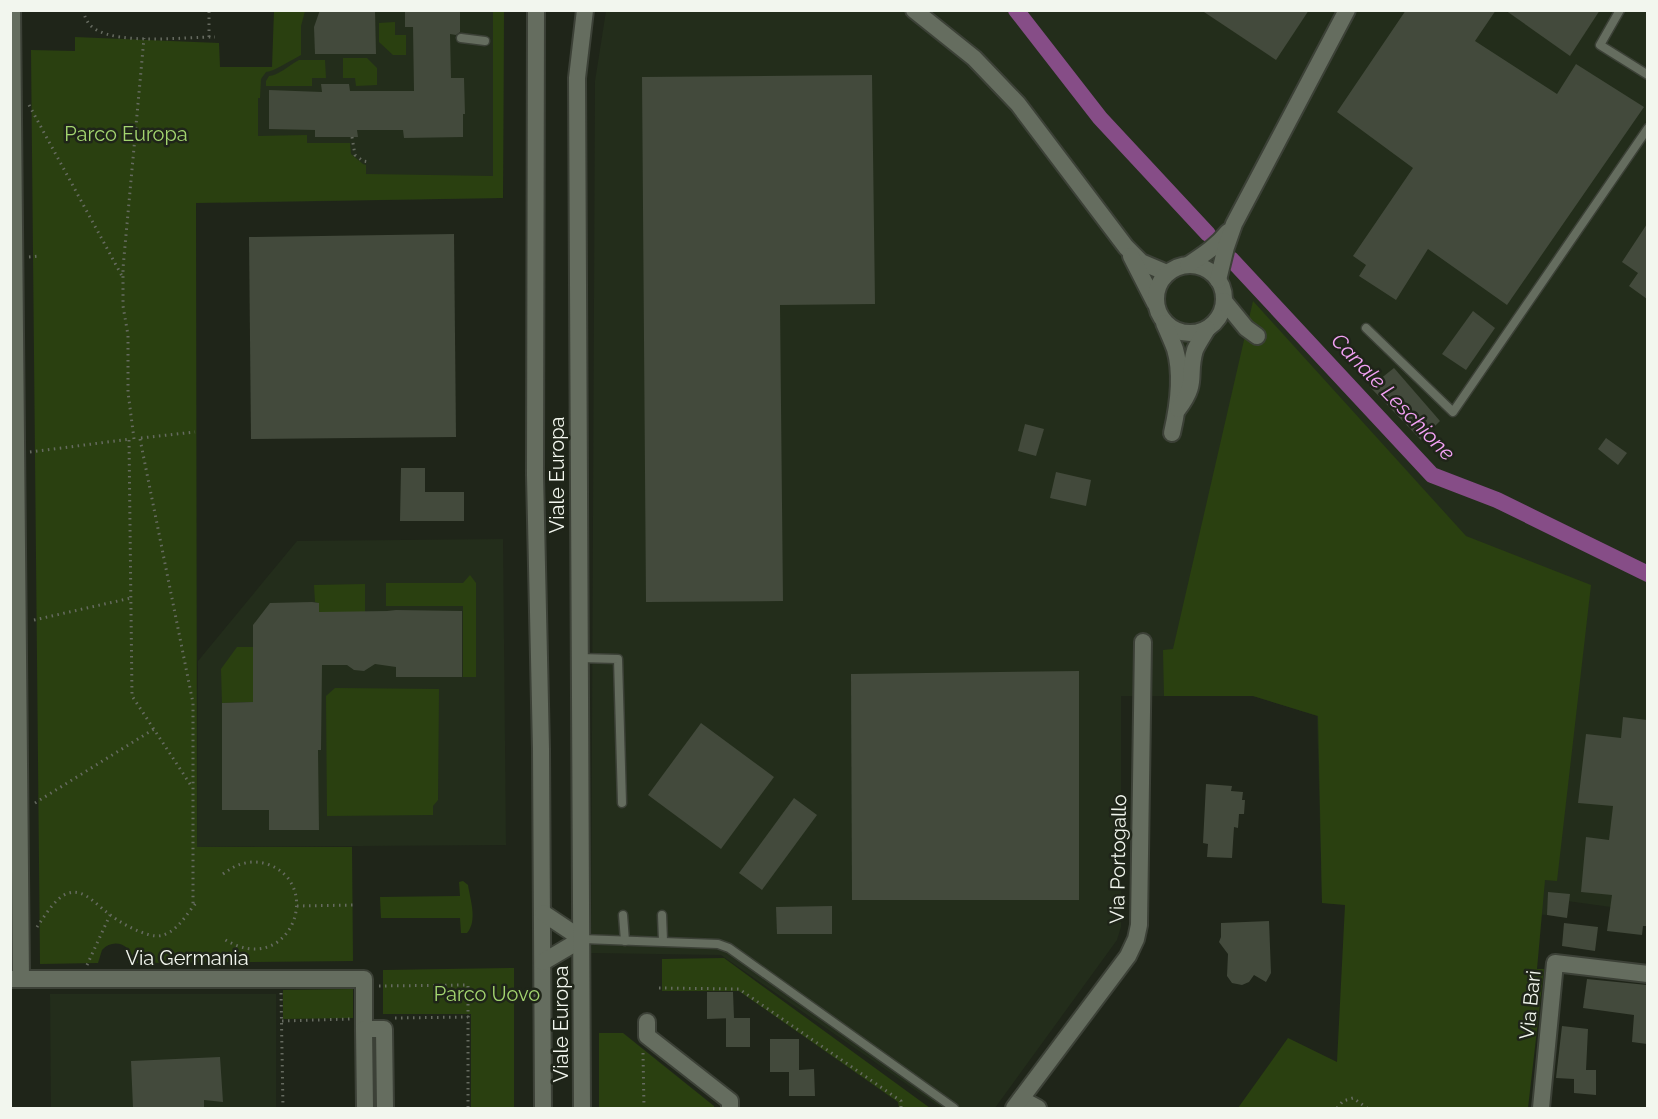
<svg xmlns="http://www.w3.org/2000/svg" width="1658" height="1119" viewBox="0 0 1658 1119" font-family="Raleway,sans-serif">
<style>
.built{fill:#232d1b}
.green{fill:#2a4010}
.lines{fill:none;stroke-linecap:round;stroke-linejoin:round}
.canal{stroke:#864d87;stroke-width:16}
.building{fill:#434a3c}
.lane-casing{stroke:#3c4137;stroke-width:11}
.street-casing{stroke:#3c4137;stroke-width:20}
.path{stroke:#666b60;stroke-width:3;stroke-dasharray:1.5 4.5;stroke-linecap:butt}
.lane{stroke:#656d5f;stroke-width:8}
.street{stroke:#656d5f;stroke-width:16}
.labels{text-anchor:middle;stroke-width:5;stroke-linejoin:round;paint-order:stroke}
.park-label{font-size:20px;fill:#a3d56f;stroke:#1f2519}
.street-label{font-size:20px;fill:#f2f6ee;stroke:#1f2519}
.water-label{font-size:21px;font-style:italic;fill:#f2a1f4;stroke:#1f2519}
</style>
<rect width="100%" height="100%" fill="#1f2519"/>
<!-- built -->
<g class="built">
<path d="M274,11h230l-1,187 -282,5 -1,-136h53z"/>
<path d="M606,11h1041v901l-80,-11 -2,15 -243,-13 -5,-187 -64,-20h-132v231l-4,13 -122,168h-54l-220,-153 -130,-2 4,-872z"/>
<path d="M503,539l3,306 -309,2 1,-186 99,-120z"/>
<path d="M50,994h226v114h-225z"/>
</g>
<!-- green -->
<g class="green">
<path d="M274,11h31l-4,15v29c-10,5 -26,16 -35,17l-5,7 -1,19h-2v38l49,-1v8h43l1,11 12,10 3,1v9l127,2v-165h11l-1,187 -307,5 1,644h155l1,114 -220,2c0,-18 -19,-26 -31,-13l-4,13 -58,1 -9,-914 44,1v-14l144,6 1,24h52z"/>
<path d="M395,22v13h11v20h-13l-14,-13v-19z"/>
<path d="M343,58h24l10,10v17l-21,1 -1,-8h-12z"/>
<path d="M299,60h26l1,18h-14v8h-46v-5l3,-5c8,0 21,-11 30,-16z"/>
<path d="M1253,301l213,235 125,49 -34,296 -12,-1 -8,89h7l-16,139h-290l50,-70 49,24 8,-157 -23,-2 -4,-187 -65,-20h-89l-1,-46 10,-1z"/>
<path d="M470,575l6,8v94h-13v-71h-77v-23h77z"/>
<path d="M365,584v28h-46l-1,-9 -3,-1 -1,-17z"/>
<path d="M237,647h16v55l-31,1 -1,-34z"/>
<path d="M335,688l104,1 -1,111 -5,6v9l-106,1 -1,-120z"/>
<path d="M463,881l5,4c2,14 10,36 -1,48h-6l-1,-15h-79l-1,-21 80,-1 -1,-14z"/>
<path d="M724,958l206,150h-31l-1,-6 -159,-111h-77v-32z"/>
<path d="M514,968v140h-43v-94h-88v-44z"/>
<path d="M353,989v29l-70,1v-29z"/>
<path d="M599,1033h24l91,73v2h-115z"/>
</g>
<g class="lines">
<!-- canal -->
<g class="canal">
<path d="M1016,10l84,108 108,116"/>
<path d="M1231,259l201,216 65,25 151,74"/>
</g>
</g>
<!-- building -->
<g class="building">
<path d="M320,10h55l1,44h-61l-1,-27z"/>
<path d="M405,10h55v22l-4,3 -6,-1 1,44h13l1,36h-2v23l-59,1 -1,-8h-46l1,7h-43v-7l-46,-1v-39l53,2 -1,-8h28l1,7h64l-1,-64h-8z"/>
<path d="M1201,10h108l-33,50z"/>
<path d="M1406,10h90l-21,31 82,53 19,-30 68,43 -137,198 -79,-56 -32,51 -37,-24 7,-11 -13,-9 60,-88 -76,-56z"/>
<path d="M1505,10h95l-30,46z"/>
<path d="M872,75l3,229 -95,1 3,296 -137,1 -4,-525z"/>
<path d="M1647,224v75l-18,-13 9,-13 -16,-11z"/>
<path d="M454,234l2,203 -205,2 -2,-202z"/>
<path d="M1473,311l22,17 -29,42 -24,-16z"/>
<path d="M1394,368l46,53 -19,19 -51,-53z"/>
<path d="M1025,424l19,5 -8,27 -18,-5z"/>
<path d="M1606,438l21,15 -9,12 -20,-16z"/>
<path d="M401,468h24v24h39v29h-64z"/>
<path d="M1056,472l35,8 -5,26 -36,-8z"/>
<path d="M312,602l7,1v9l68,-1 9,-1 66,1v66h-66v-10l-21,-3 -11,7 -10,-1 -7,-5h-25l-1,85h-3l1,80h-50v-20h-47v-107l31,-1v-77l17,-22z"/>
<path d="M1079,671v229h-227l-1,-226z"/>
<path d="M1623,717l24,3v206h-4l-1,9 -35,-4 5,-36 -31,-3 5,-55 23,3 4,-34 -35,-3 8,-69 35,4z"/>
<path d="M701,723l73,54 -53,72 -73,-54z"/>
<path d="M1206,784l26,2 -1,5 12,1 -1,8h3l-1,14h-5l-1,14 -4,-1 -2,31 -25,-1 1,-13 -5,-1z"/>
<path d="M794,798l23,17 -55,75 -23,-17z"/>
<path d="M1548,892l22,2 -3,24 -20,-3z"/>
<path d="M832,906v28h-55l-1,-27z"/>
<path d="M1269,921l2,52 -5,9 -12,-7 -5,7 -7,3 -10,-2 -5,-7 1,-22 -9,-12 2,-5v-14z"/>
<path d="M1564,923l34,4 -3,24 -33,-5z"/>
<path d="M1587,979l60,6v59l-15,-2 2,-27 -51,-7z"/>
<path d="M707,992h26l1,26 -27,1z"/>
<rect x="726" y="1018" width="24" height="29"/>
<path d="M1562,1026l26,3 -2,41h10v25l-22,-2v-14l-18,-1z"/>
<path d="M770,1039h29v31l15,-1 1,27h-26v-24h-19z"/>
<path d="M220,1057l3,45 -19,-2v8h-71l-2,-47z"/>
</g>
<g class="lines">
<!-- lane casing -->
<g class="lane-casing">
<g id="lane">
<path d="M1620,10l-20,35 48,30"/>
<path d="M461,38l24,3"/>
<path d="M1366,328l87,84 195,-284"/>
<path d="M579,658l39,1 4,144"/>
<path d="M623,915l2,26"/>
<path d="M662,915l1,26"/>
<path d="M582,939l136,5 11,4 225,160"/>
</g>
</g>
<!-- street casing -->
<g class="street-casing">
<g id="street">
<path d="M12,10l9,969"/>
<path d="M536,10l-1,465 6,274 2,359"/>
<path d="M914,10l60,48 44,46 108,143 15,15 26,11"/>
<path d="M1131,256l24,47"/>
<circle cx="1190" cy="299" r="34"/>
<path d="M1188,265c15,-10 29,-19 40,-33"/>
<path d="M1218,280l8,-33 8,-23 113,-214"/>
<path d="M1224,301l22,27 11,8"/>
<path d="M1164,323c4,9 8,18 11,26 8,27 3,58 -3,84"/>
<path d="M1178,409c21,-27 9,-33 17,-59 3,-7 8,-14 12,-21"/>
<path d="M543,962l39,-23 -39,-26"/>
<path d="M11,979h353v50"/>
<path d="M647,1022v14l83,65v7"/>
<path d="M1021,1099l17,9"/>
<path d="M365,1108l-1,-79h20l1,79"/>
<path d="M582,1108l-5,-1030 8,-68"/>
<path d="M1014,1108l114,-152 8,-17 3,-14 4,-283"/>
<path d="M1541,1108l14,-145 93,11"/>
</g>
</g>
<!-- path -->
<g class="path">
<path d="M83,10c2,8 5,15 12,19 25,16 90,8 120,8"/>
<path d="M209,37v-27"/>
<path d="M29,105l93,171"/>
<path d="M352,137l3,18 8,6 7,1"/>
<path d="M29,257l11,-1"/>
<path d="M141,438l54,-6"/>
<path d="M134,439l-6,-47v-57l-5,-29v-38l21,-230"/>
<path d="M140,439l53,264v203"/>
<path d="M129,440l3,256 60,91"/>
<path d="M30,452l101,-13"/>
<path d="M34,620l97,-22"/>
<path d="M35,803l119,-74"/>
<path d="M223,874c13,-10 27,-15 44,-10 59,20 22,116 -43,75"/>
<path d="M297,906l58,-1"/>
<path d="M37,927c7,-10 14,-22 24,-30 19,-14 33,6 48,17 9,7 21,14 32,18 10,4 18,6 27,1 12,-6 20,-21 29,-31"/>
<path d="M87,965l23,-50"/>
<path d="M379,986l89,-1v32"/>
<path d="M659,988l80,1 162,112v7"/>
<path d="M281,993l2,115"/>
<path d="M395,1018l73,-1v91"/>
<path d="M282,1021l68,-2"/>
<path d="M643,1053l1,55"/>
<path d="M1337,1108l6,-7 10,-3 14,10"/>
</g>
<!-- lane -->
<use href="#lane" class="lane"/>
<!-- street -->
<use href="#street" class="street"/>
</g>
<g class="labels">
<!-- park labels -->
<g class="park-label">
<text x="126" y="141">Parco Europa</text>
<text x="487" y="1001">Parco Uovo</text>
</g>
<!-- street labels -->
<g class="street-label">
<text transform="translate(557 475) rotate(-90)" y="7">Viale Europa</text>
<text transform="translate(1118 859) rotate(-89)" y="7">Via Portogallo</text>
<text x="187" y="965">Via Germania</text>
<text transform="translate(1530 1005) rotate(-84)" y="7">Via Bari</text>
<text transform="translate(561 1024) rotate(-90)" y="7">Viale Europa</text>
</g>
<!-- water labels -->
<g class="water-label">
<text transform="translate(1393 397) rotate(46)" y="7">Canale Leschione</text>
</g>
</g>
<!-- border -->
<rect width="1658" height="1119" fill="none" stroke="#f2f6ee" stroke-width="24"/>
</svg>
